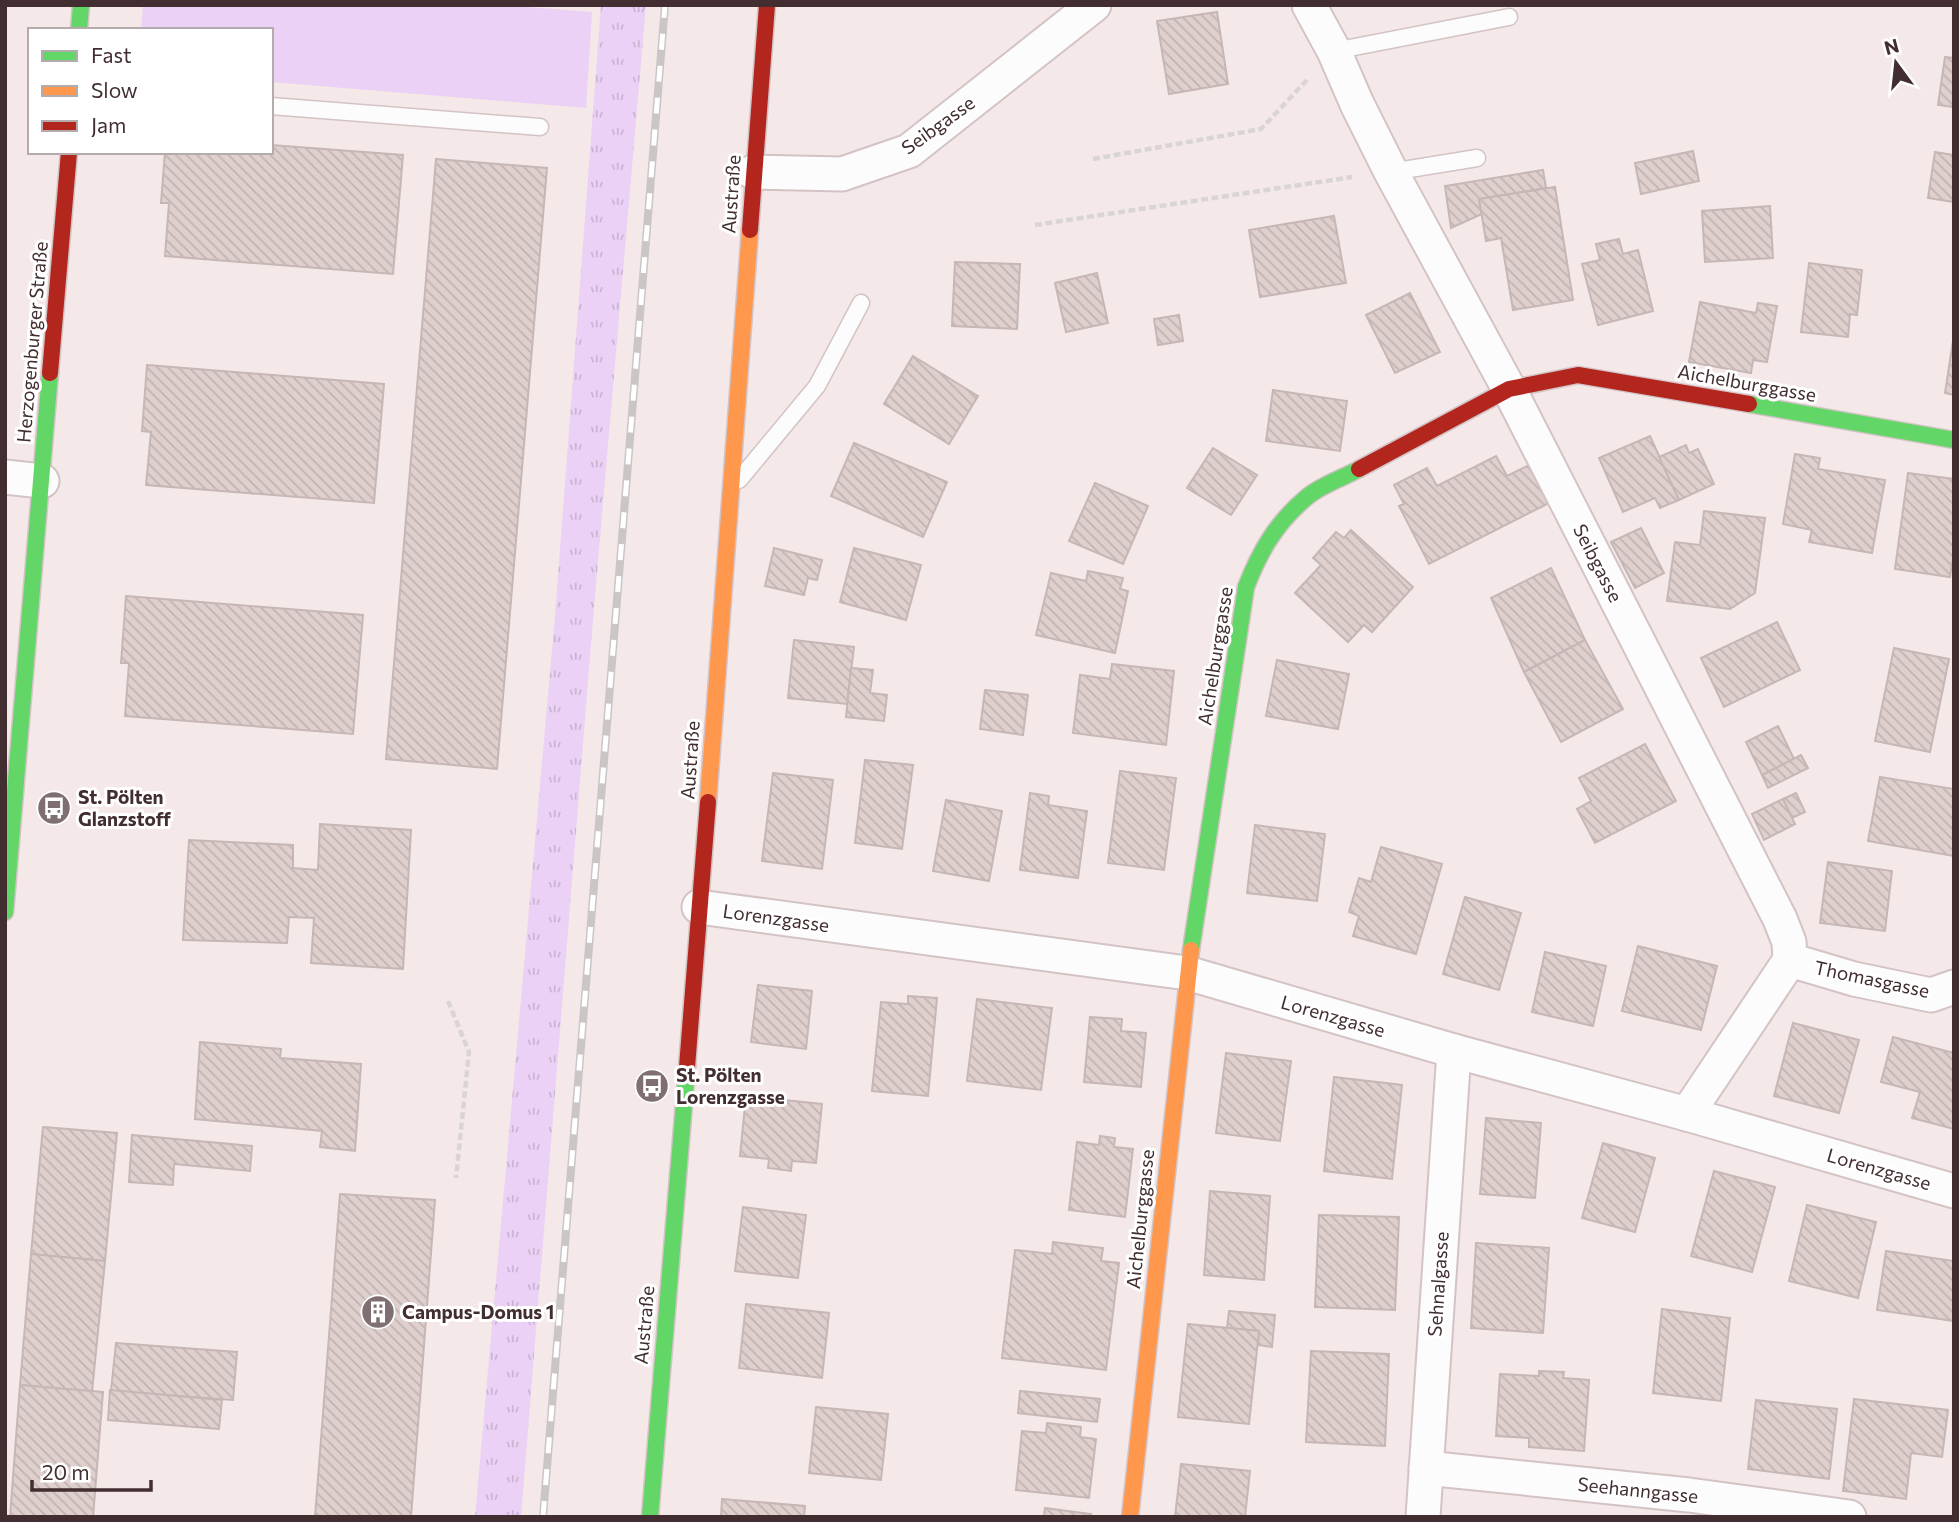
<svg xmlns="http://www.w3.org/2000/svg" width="1959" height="1522" viewBox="0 0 1959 1522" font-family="Commissioner,sans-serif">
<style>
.grass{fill:url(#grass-tufts)}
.park{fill:#ebd1f5}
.building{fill:url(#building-back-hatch);stroke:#c6b7b6;stroke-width:2}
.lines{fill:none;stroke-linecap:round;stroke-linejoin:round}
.lane-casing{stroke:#d3c3c5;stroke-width:19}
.street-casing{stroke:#d3c3c5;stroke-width:37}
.fast-casing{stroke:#d3c3c5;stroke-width:19}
.slow-casing{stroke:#d3c3c5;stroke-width:19}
.jam-casing{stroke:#d3c3c5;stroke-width:19}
.path{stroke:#dad5d5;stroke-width:4.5;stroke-dasharray:7 3.5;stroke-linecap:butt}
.lane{stroke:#fdfcfc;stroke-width:16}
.street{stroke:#fdfcfc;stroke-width:33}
.fast{stroke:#63d668;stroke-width:16}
.slow{stroke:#ff974d;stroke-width:16}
.jam{stroke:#b3261e;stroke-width:16}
.rail-casing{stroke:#cac6c6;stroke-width:8}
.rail{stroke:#fff;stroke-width:5;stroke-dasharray:16;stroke-linecap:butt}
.labels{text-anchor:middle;stroke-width:6;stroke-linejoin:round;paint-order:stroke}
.street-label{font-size:19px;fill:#422e30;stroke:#fff}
.poi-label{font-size:19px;font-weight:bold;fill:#422e30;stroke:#fff;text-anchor:start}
</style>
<defs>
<pattern id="grass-tufts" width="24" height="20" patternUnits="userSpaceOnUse" patternTransform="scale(1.75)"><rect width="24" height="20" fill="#ebd1f5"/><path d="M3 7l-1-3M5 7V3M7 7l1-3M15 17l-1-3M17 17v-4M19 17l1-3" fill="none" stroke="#cbb4d2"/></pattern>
<pattern id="building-back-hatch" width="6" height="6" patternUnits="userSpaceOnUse" patternTransform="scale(1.75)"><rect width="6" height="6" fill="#dfd0ce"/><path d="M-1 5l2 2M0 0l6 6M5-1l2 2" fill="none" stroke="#c1b3b1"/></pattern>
</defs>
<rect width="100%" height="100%" fill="#f4e8e9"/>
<!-- grass -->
<path class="grass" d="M601,5h45l-53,614 -72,898h-46l80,-901z"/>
<!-- park -->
<path class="park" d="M143,5h360l89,7 -6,96 -315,-26v-52h-130z"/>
<!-- building -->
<g class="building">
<path d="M1217,12l11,72 -59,10 -12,-73z"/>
<path d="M1945,57l9,1v49l-16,-2z"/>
<path d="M271,145l132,10 -10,119 -228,-18 4,-53h-8l4,-51h106z"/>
<path d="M1693,151l6,30 -58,13 -6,-31z"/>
<path d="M1935,152l19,3v47l-26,-4z"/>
<path d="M436,159l111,9 -50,601 -111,-10z"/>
<path d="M1543,170l3,18 -67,11 3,15 -31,14 -6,-42z"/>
<path d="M1555,187l18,113 -60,10 -12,-72 -15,3 -7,-42z"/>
<path d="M1770,206l3,52 -68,4 -3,-51z"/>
<path d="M1334,216l12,67 -86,14 -11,-67z"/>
<path d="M1619,239l4,15 15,-4 15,61 -55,14 -16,-61 18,-4 -4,-16z"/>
<path d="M955,262l65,2 -3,65 -65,-3z"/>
<path d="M1809,263l53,7 -5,45 -7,-1 -2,23 -47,-5z"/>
<path d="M1097,273l11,50 -42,9 -11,-49z"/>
<path d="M1410,293l30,59 -45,21 -29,-58z"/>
<path d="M1700,302l56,11 2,-10 19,3 -10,56 -14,-2 -2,13 -62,-11z"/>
<path d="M1179,315l4,26 -25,4 -4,-26z"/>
<path d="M1954,334v61l-9,-2z"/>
<path d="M913,356l65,40 -29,48 -65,-40z"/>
<path d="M147,365l237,19 -10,119 -228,-18 5,-53 -9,-1z"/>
<path d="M1273,390l74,11 -7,50 -74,-10z"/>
<path d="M1650,436l29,64 -19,8 -5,-10 -32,14 -24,-54z"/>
<path d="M854,443l93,39 -24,55 -92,-41z"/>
<path d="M1686,445l3,8 9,-4 16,35 -35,16 -20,-43z"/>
<path d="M1213,448l44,27 -26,40 -44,-27z"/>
<path d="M1795,454l25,4 -2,11 67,11 -13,73 -63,-11 3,-12 -29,-6z"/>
<path d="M1496,456l11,20 22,-11 20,38 -120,61 -30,-58 5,-2 -10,-19 33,-17 10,18z"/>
<path d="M1908,473l46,6v73l-4,25 -55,-8z"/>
<path d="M1095,483l53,23 -25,58 -54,-23z"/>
<path d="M1704,511l61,7 -10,75 -25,16 -63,-8 8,-59 25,3z"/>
<path d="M1641,528l23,45 -29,15 -24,-46z"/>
<path d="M1351,530l62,57 -41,45 -8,-7 -16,17 -53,-49 26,-28 -8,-7 23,-26 8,6z"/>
<path d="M774,548l48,12 -5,20 -9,-2 -4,17 -39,-9z"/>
<path d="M854,548l67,17 -15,55 -66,-18z"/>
<path d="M1551,568l34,72 -61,32 -33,-74z"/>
<path d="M1088,571l35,7 -3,11 8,2 -13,62 -79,-18 15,-62 35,8z"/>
<path d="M126,596l237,19 -10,119 -228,-18 4,-53h-8z"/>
<path d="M1777,622l23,48 -76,37 -23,-49z"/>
<path d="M794,640l60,7 -7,57 -59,-6z"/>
<path d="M1585,640l38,69 -62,33 -37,-70z"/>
<path d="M1894,648l55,11 -19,93 -55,-11z"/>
<path d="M1277,660l72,14 -11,55 -72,-13z"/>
<path d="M1112,664l62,7 -8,74 -93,-12 7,-58 30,4z"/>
<path d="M851,668l22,2 -3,23 17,2 -3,26 -38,-4z"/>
<path d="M985,690l43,5 -5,40 -43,-6z"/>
<path d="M1778,726l16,33 -32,16 -16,-33z"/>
<path d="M1645,744l31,57 -81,42 -18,-34 14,-8 -12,-23z"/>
<path d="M1801,755l7,13 -40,20 -6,-13z"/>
<path d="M865,760l48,5 -11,84 -47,-6z"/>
<path d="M1120,771l56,7 -12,92 -56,-7z"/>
<path d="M773,773l60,7 -11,89 -60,-8z"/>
<path d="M1880,777l74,12v67l-86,-15z"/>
<path d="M1030,793l19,3 -1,9 39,6 -9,67 -58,-8z"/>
<path d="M1796,793l9,19 -13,6 -9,-19z"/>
<path d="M1783,799l12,25 -31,16 -12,-26z"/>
<path d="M946,800l56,11 -13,70 -56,-10z"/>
<path d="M320,824l91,6 -8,139 -92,-6 3,-45 -25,-1 -2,26 -104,-3 6,-100 104,5v23l25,2z"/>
<path d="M1255,825l70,9 -8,67 -70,-8z"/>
<path d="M1381,847l61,17 -26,90 -63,-18 6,-20 -10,-4 10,-34 12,4z"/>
<path d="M1828,862l64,9 -7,60 -65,-8z"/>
<path d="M1465,897l56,16 -22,77 -56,-16z"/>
<path d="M1638,946l79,20 -16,64 -79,-19z"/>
<path d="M1545,952l61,14 -13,60 -61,-14z"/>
<path d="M758,985l54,6 -6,58 -55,-7z"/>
<path d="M908,996l29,2 -9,98 -56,-5 9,-89 27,2z"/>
<path d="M977,999l75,9 -11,82 -74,-9z"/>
<path d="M1090,1017l32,2 -1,12 25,2 -5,54 -57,-5z"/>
<path d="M1793,1023l66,17 -20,73 -65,-17z"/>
<path d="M1893,1037l61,16v76l-42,-11 8,-26 -39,-10z"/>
<path d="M200,1042l81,7 -1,9 81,6 -6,87 -35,-4 2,-16 -127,-12z"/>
<path d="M1226,1053l65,8 -11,80 -64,-8z"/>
<path d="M1334,1077l68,8 -10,94 -68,-8z"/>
<path d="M746,1096l76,8 -6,59 -24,-2 -1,10 -23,-3 1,-9 -29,-3z"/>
<path d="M1486,1118l55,5 -6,75 -55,-4z"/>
<path d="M43,1127l74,6 -12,128 -74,-7z"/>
<path d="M132,1135l120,11 -2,25 -76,-7 -1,21 -44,-3z"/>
<path d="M1100,1136l15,2 -1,9 19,2 -8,68 -56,-7 8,-68 22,3z"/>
<path d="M1603,1143l52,15 -20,74 -53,-14z"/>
<path d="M1714,1171l61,16 -23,85 -61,-16z"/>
<path d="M1210,1191l60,5 -6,84 -60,-5z"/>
<path d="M340,1194l95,6 -24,317h-96z"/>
<path d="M1807,1205l69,17 -18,76 -69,-17z"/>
<path d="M743,1207l63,8 -8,63 -63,-7z"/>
<path d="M1319,1215l80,2 -4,93 -80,-3z"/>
<path d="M1053,1242l50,6 -2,13 18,2 -13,107 -104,-12 13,-108 37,4z"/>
<path d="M1476,1243l73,5 -6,85 -72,-5z"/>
<path d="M1886,1251l68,10v60l-77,-11z"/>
<path d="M31,1254l74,7 -13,131 -72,-7z"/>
<path d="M746,1304l83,9 -7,65 -83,-10z"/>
<path d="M1662,1309l68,9 -9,83 -68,-8z"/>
<path d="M1229,1311l46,4 -3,32 -14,-2 1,-14 -32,-3z"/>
<path d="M1188,1324l71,7 -10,93 -71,-7z"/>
<path d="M116,1343l121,9 -4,48 -122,-9z"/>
<path d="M1311,1351l78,3 -4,92 -79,-4z"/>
<path d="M1539,1371l25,1 -1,6 26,2 -5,71 -55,-4v-9l-33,-2 4,-62 39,2z"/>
<path d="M20,1385l83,7 -10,125h-83z"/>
<path d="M110,1390l112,10 -3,29 -111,-9z"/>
<path d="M1020,1391l80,8 -3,23 -79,-9z"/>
<path d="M1854,1399l94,11 -6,47 -31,-4 -5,46 -63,-8z"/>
<path d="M1756,1400l81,9 -8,70 -81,-10z"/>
<path d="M816,1407l72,7 -7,66 -72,-7z"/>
<path d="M1047,1423l34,4 -1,10 16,2 -7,59 -73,-8 6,-59 24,2z"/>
<path d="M1181,1464l69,7 -5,46h-70z"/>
<path d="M722,1499l83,7 -1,11h-83z"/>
<path d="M1045,1508l46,6 -1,3h-46z"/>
</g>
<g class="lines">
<!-- lane casing -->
<g class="lane-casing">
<g id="lane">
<path d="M1334,51l175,-34"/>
<path d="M271,106l269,21"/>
<path d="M1391,172l86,-14"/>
<path d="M739,480l78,-94 44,-83"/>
</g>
</g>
<!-- street casing -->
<g class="street-casing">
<g id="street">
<path d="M1309,5l25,46 23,53 34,68 118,217 271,530 9,23 1,18 -103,154"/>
<path d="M753,172l89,2 67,-23 185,-146"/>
<path d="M5,477l37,4"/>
<path d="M699,907l488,66 267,78 233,63 267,77"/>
<path d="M1790,960l64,19 77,16 23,-8"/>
<path d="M1426,1468l263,27 160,22"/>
<path d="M1423,1517l31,-466"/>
</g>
</g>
<!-- fast casing -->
<g class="fast-casing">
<g id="fast">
<path d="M79,30l2,-25"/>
<path d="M1749,404l205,36"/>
<path d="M5,912l45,-539"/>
<path d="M1191,950l55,-363c14,-36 30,-64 61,-90 14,-12 36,-19 52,-28"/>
<path d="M650,1517l37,-450"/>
</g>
</g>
<!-- slow casing -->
<g class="slow-casing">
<g id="slow">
<path d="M708,802l42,-572"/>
<path d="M1130,1517l61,-567"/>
</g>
</g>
<!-- jam casing -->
<g class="jam-casing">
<g id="jam">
<path d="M750,230l17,-225"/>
<path d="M50,373l19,-221"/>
<path d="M1359,469l150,-80 69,-14 171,29"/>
<path d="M687,1067l21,-265"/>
</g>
</g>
<!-- path -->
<g class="path">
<path d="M1093,159l168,-30 46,-49"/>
<path d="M1035,225l317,-48"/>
<path d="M448,1001l21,51 -13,126"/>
</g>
<!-- lane -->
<use href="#lane" class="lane"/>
<!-- street -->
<use href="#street" class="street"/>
<!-- fast -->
<use href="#fast" class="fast"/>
<!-- slow -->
<use href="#slow" class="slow"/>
<!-- jam -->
<use href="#jam" class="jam"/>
<!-- rail casing -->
<g class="rail-casing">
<path id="rail" d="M543,1517l122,-1512"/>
</g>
<!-- rail -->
<use href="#rail" class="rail"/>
</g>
<!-- icons -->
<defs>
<g id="bus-disc" transform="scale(1.75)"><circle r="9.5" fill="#806f71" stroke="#fff"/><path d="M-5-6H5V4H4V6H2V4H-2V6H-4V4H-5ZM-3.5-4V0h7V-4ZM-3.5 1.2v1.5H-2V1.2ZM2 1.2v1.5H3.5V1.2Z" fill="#fff"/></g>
<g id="building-disc" transform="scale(1.75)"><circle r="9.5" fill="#806f71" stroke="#fff"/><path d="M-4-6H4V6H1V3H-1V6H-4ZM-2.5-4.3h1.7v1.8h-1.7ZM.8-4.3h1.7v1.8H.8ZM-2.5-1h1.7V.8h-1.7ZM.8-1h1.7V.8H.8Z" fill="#fff"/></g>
</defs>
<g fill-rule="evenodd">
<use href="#bus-disc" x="54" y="808"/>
<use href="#bus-disc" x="652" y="1086"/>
<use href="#building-disc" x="378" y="1312"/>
</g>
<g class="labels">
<!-- street labels -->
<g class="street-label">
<text transform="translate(938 125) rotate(-36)" y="7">Seibgasse</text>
<text transform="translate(731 194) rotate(-86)" y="7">Austraße</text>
<text transform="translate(32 342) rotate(-85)" y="7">Herzogenburger Straße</text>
<text transform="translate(1747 383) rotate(10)" y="7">Aichelburggasse</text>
<text transform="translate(1598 563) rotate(63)" y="7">Seibgasse</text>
<text transform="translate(1215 656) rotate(-81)" y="7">Aichelburggasse</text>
<text transform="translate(690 760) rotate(-86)" y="7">Austraße</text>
<text transform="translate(776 918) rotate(8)" y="7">Lorenzgasse</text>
<text transform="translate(1872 979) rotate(12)" y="7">Thomasgasse</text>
<text transform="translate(1333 1016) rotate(16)" y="7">Lorenzgasse</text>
<text transform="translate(1879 1169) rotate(16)" y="7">Lorenzgasse</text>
<text transform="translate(1140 1219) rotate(-84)" y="7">Aichelburggasse</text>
<text transform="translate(1438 1284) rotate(-86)" y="7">Sehnalgasse</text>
<text transform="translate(644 1325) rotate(-85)" y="7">Austraße</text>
<text transform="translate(1638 1490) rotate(6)" y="7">Seehanngasse</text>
</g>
<!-- poi labels -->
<g class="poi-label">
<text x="78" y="804">St. Pölten<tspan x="78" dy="22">Glanzstoff</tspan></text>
<text x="676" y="1082">St. Pölten<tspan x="676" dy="22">Lorenzgasse</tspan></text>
<text x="402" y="1319">Campus-Domus 1</text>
</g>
</g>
<!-- border -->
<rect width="1959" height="1522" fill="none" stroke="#422e30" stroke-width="14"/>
<!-- legend -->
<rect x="28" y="28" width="245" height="126" fill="#ffffff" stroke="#b3abac" stroke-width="2"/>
<rect x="42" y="51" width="35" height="10" fill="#63d668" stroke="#b3abac" stroke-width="2"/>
<text x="91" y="63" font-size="21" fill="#422e30">Fast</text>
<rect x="42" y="86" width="35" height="10" fill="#ff974d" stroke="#b3abac" stroke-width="2"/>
<text x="91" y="98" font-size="21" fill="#422e30">Slow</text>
<rect x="42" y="121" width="35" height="10" fill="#b3261e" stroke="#b3abac" stroke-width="2"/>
<text x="91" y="133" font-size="21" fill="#422e30">Jam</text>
<!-- north arrow -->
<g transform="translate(1896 63) rotate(345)" stroke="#ffffff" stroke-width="5" paint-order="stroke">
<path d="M0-5L12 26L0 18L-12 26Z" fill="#422e30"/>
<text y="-10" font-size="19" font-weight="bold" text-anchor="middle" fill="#422e30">N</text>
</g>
<!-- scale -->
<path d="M32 1480v10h119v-10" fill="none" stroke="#422e30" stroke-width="3.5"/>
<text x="42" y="1480" font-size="21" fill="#422e30" stroke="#ffffff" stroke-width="5" paint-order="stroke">20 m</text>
</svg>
